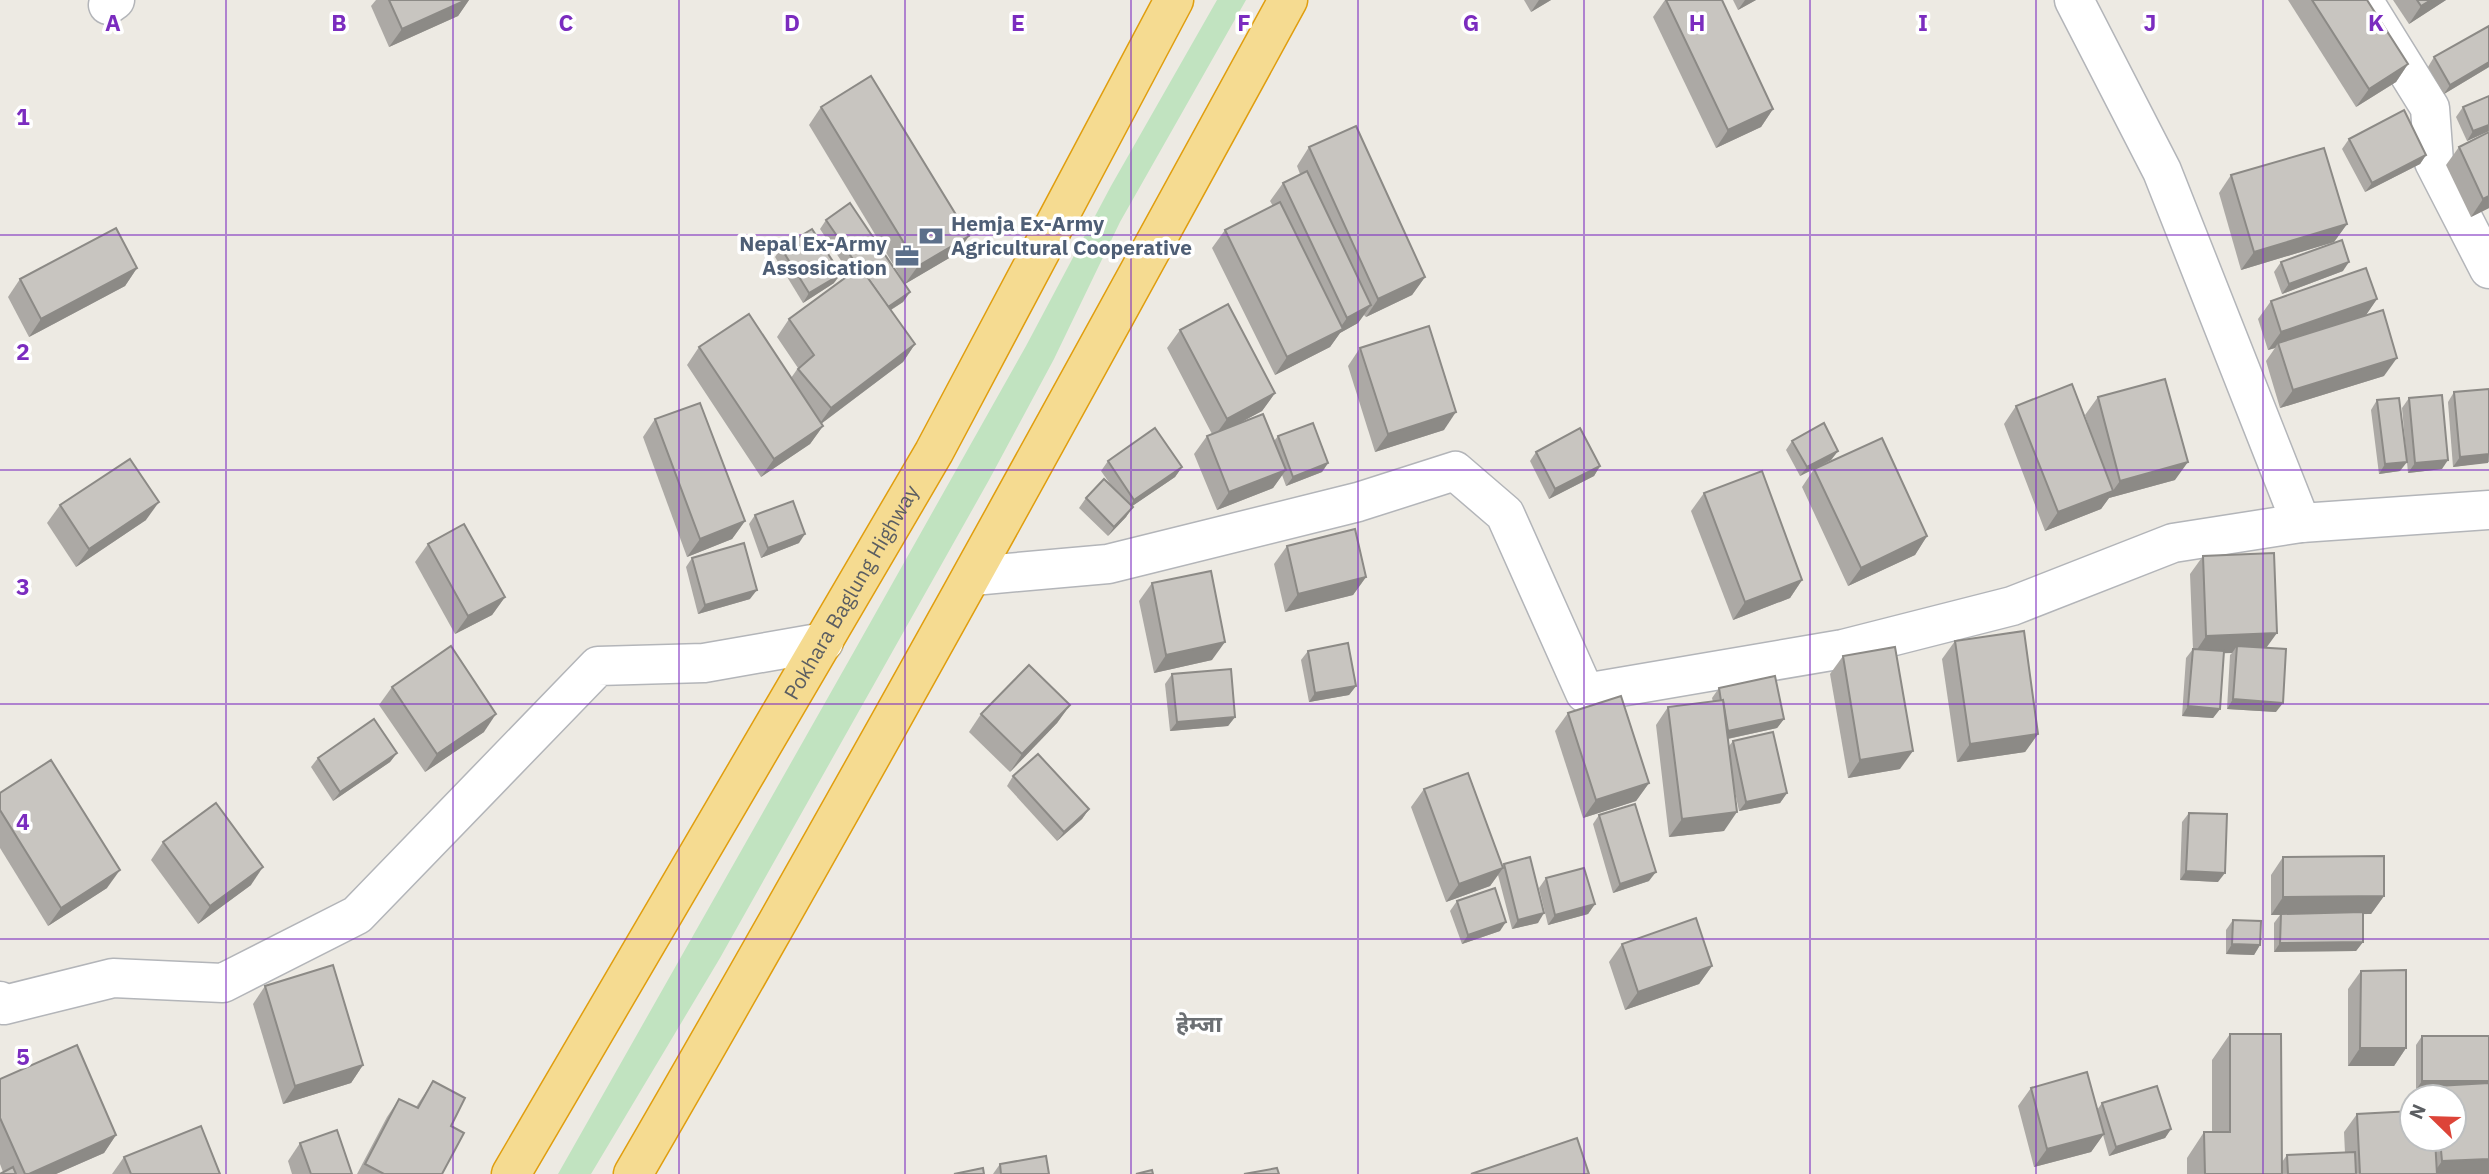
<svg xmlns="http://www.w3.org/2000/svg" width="2489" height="1174" viewBox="0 0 2489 1174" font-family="'IBM Plex Sans','Noto Sans Devanagari',sans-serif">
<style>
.green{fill:#c1e3c0}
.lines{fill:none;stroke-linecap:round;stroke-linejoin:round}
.minor-casing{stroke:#b3b5b9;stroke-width:41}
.highway-casing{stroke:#e09e0f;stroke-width:41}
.minor{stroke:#fff;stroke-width:38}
.highway{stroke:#f5db91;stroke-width:38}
.wall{fill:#aca9a5}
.shaded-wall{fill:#8c8a86}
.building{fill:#c8c5c0;stroke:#8c8a86;stroke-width:2}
.grid{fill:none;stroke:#7b2cbf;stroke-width:2;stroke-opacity:0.55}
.labels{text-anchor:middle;stroke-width:7;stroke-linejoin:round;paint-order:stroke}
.service-label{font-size:21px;font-weight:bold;fill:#4e5e75;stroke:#fff;text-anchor:start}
.street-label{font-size:21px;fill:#5b5e62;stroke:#fff}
.neighbourhood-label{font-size:23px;font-weight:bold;fill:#6c7074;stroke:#fff}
.grid-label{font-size:23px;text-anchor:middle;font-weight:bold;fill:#7b2cbf;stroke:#fff;stroke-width:7;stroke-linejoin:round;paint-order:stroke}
</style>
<rect width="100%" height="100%" fill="#edeae3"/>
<!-- green -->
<path class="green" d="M1217,0h29l-126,222 -66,137 -65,121 -269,478 -129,216h-33l298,-526 170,-302 85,-160z"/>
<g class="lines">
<!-- minor casing -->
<g class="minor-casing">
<g id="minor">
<path d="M2074,0l88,171 139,352"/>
<path d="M2363,0l67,108 4,54 55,107"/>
<path d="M108,5l7,-5"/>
<path d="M973,576l135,-12 250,-62 97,-31 50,43 80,179 258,-44 169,-43 161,-63 128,-20 188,-13"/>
<path d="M0,1001l4,4 109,-27 110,5 134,-68 241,-249 106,-3 120,-21"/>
</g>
</g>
<!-- highway casing -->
<g class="highway-casing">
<g id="highway">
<path id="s1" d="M511,1174l423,-722 240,-452"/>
<path d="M633,1174c225,-388 440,-781 655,-1174"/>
</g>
</g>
<!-- minor -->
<use href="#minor" class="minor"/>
<!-- highway -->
<use href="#highway" class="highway"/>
</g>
<!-- wall -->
<g class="wall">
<path d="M376,0h93l-11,16 -69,31 -18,-41z"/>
<path d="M1524,0h27l-20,12z"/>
<path d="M1665,0h57l51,109 -12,18 -45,21 -63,-131z"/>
<path d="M1733,0h23l-18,10z"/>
<path d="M2288,0h79l41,64 -12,18 -40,25z"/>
<path d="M2393,0h53l-37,24z"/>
<path d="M2489,26v41l-45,27 -16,-27 6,-10z"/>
<path d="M821,107l148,129 -13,18 -51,30 -96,-159z"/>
<path d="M2463,107l26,24 -22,10 -11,-24z"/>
<path d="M2489,132v76l-18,9 -25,-52 13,-18z"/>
<path d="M2349,139l77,16 -6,9 -55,28 -23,-43z"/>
<path d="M1309,147l116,130 -13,18 -46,22 -2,-2 -6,8 -18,10 -10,14 -55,28 -63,-127 13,-18 48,-24 -3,-5 13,-18 17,-9 -3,-8z"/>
<path d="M2231,175l116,49 -13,18 -93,28 -22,-77z"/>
<path d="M826,220l84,72 -7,10 -12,8 24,34 -12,18 -82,62 2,2 -13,18 -49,33 -74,-112 12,-18 92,31 7,-10 -21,-31 12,-18 61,-45 -30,-45z"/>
<path d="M781,248l53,35 -31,20 -28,-46z"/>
<path d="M2281,262l62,9 -61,23 -8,-22z"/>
<path d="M137,268l-12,18 -96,51 -21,-40 12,-18z"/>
<path d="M2377,299l-12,17 19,60 -104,32 -14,-47 9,-13 -7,2 -10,-31 13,-18z"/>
<path d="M1180,330l95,63 -13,18 -25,13 37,17 4,-5 50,27 -6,9 -36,14 -4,-11 -9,13 -56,22 -23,-56 13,-18 5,-2 -45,-86z"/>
<path d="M1360,348l84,82 -69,22 -27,-86z"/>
<path d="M2489,389v73l-36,5 -5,-65 6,-10z"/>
<path d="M2098,397l77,83 -66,18 -8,11 -56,22 -41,-107 12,-18 73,21 -4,-12z"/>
<path d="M2409,398l33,71 -34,4 -6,-65z"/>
<path d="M2377,400l23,71 -21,3 -8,-64z"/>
<path d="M655,419l90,102 -13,18 -45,18 -44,-120z"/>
<path d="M1792,441l46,10 -7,9 -17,9 113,67 -12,19 -67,31 -46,-99 12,-18 -14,7 -14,-26z"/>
<path d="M1536,452l64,14 -6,10 -45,23 -19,-38z"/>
<path d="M1108,461l74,6 -7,10 -43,29 -6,11 -18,19 -29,-28 7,-10 27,-10 -12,-17z"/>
<path d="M1704,493l98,87 -12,18 -57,22 -42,-109z"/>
<path d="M60,505l86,15 -70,47 -29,-44z"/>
<path d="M755,515l44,28 -38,15 -12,-34z"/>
<path d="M428,544l77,53 -13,18 -37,19 -40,-72z"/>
<path d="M1287,546l79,31 -13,18 -68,17 -11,-48z"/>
<path d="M2203,556l64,92 9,64 -49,-3 3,-54 2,-2h-9l-3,56 -7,9 -31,-2 4,-58 7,-9 -3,-75z"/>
<path d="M692,558l58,41 -52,15 -12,-47z"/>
<path d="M1152,583l60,77 -58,13 -15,-72z"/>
<path d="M1955,641l83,93 -13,18 -68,10 -15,-103z"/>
<path d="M1308,651l48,35 -7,9 -40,7 -8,-42z"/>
<path d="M1843,656l57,113 -52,9 -18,-104z"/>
<path d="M1172,674l63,43 -7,9 -58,5 -5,-47z"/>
<path d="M392,687l92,45 -59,40 -46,-67z"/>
<path d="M1719,688l65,31 -7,9 -49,11 1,7 4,-5 54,52 -7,10 -41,8 -5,-24 -10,44 -55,6 -13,-112 12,-18 45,-5 -1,-4z"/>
<path d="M1070,705l-13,18 -47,49 -41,-40 12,-18z"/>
<path d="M1568,713l81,70 -13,18 -53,17 -28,-87z"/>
<path d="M397,753l-7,9 -57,39 -22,-34 7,-9z"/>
<path d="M1013,776l76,33 -7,10 -25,22 -50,-55z"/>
<path d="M1424,789l78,77 2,-2 34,59 -26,6 -14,-54 -8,11 -44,16 -35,-95z"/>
<path d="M0,793l107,95 -59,38 -48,-78z"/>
<path d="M2189,813l29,69 -38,-2 2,-58z"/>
<path d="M1599,815l50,66 -36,12 -20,-69z"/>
<path d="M163,842l88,43 -53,39 -47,-64z"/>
<path d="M2283,857l101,39 -13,18h-8v28l-7,9 -82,1v-29l6,-8h-9v-40z"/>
<path d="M1546,878l49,26 -7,10 -40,11 -9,-37z"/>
<path d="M1457,901l43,30 -38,13 -12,-33z"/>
<path d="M2233,920l27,25 -6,10 -28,-1v-24z"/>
<path d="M1622,944l90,22 -13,18 -74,26 -16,-48z"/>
<path d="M2361,971l45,77 -12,18h-46v-77z"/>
<path d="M265,986l98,79 -12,18 -68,21 -30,-100z"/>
<path d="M2230,1034l52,128 5,-7 58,-2 -1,-21 13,-18 55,25h42v-42h-24l5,-7h-19v-45l6,-9 65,47 2,91h-302v-16l17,-26h8v-72z"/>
<path d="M0,1079l116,56 -12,18 -48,21h-56l3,-2 -3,-8z"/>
<path d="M433,1081l18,45 -9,48h-85l30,-57 12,-18 17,8z"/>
<path d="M2031,1088l66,22 5,-7 69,26 -6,9 -56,18 -6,-21 -12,17 -57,15 -16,-61z"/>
<path d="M300,1143l52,31h-60l-4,-13z"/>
<path d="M124,1157l96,17h-108z"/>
<path d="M1000,1164l49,10h-56z"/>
</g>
<!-- shaded-wall -->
<g class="shaded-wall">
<path d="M466,0h3l-11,16 -69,31 13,-18z"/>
<path d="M1539,0h12l-20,12z"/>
<path d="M1745,0h11l-18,10z"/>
<path d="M2431,0h15l-37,24 12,-18z"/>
<path d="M2489,62v5l-45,27 6,-9z"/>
<path d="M2408,64l-12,18 -40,25 13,-18z"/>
<path d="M1773,109l-12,18 -45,21 12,-18z"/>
<path d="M2489,125v6l-22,10 6,-10z"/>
<path d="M2426,155l-6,9 -55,28 7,-9z"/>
<path d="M2489,196v12l-18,9 12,-18z"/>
<path d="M2347,224l-13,18 -93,28 13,-18z"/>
<path d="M969,236l-13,18 -51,30 13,-18z"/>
<path d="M2349,262l-6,9 -61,23 7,-10z"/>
<path d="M137,268l-12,18 -96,51 12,-18z"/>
<path d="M841,274l-7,9 -31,20 6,-10z"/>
<path d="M1425,277l-13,18 -46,22 12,-18z"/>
<path d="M910,292l-7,10 -24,15 7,-9z"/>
<path d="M2377,299l-13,19 -86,25 -3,5 -7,2 13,-18z"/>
<path d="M1371,305l-13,18 -18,10 -10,14 -55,28 12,-18 50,-25 10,-14z"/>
<path d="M915,344l-12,18 -85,64 13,-18z"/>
<path d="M2397,358l-13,18 -104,32 13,-18z"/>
<path d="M1275,393l-13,18 -48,26 13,-18z"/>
<path d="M1456,412l-12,18 -69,22 13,-18z"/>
<path d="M823,426l-13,18 -49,33 13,-18z"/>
<path d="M1838,451l-7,9 -31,16 7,-9z"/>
<path d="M2489,454l-1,9 -35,4 7,-10z"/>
<path d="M2448,460l-6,9 -34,4 7,-10z"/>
<path d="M2188,462l-13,18 -66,18 -8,11 -56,22 13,-19 54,-20 8,-11z"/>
<path d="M2407,462l-7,9 -21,3 6,-10z"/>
<path d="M1328,463l-6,9 -36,14 7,-9z"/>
<path d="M1600,466l-6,10 -45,23 6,-10z"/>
<path d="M1182,467l-7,10 -47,32 6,-9z"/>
<path d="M1286,470l-13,18 -56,22 12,-18z"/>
<path d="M159,502l-13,18 -70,47 13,-18z"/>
<path d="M1133,507l-7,10 -18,19 6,-9z"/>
<path d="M745,521l-13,18 -45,18 13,-18z"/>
<path d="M805,534l-6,9 -38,15 7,-10z"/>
<path d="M1927,536l-12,19 -67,31 13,-18z"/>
<path d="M1366,577l-13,18 -68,17 13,-18z"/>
<path d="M1802,580l-12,18 -57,22 12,-18z"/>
<path d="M757,590l-7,9 -52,15 7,-9z"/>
<path d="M505,597l-13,18 -37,19 13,-18z"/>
<path d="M2277,633l-13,18 -27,-5 -5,7 -38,1 12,-18z"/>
<path d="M1225,642l-13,18 -58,13 12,-18z"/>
<path d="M1356,686l-7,9 -40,7 6,-9z"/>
<path d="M2233,699l50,4 -7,9 -49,-3z"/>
<path d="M1070,705l-13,18 -47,49 12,-18z"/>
<path d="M2188,706l32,3 -7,9 -31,-2z"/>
<path d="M496,714l-12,18 -59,40 12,-18z"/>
<path d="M1235,717l-7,9 -58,5 7,-9z"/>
<path d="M1784,719l-7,9 -55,12 6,-9z"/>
<path d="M2038,734l-13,18 -68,10 13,-18z"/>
<path d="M1913,751l-13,18 -52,9 12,-18z"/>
<path d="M397,753l-7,9 -57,39 7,-9z"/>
<path d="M1649,783l-13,18 -53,17 13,-18z"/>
<path d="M1787,793l-7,10 -41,8 7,-9z"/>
<path d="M1089,809l-7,10 -25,22 7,-9z"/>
<path d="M1737,812l-13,19 -55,6 13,-18z"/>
<path d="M263,867l-12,18 -53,39 12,-18z"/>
<path d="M1503,868l-13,18 -44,16 13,-18z"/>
<path d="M120,870l-13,18 -59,38 13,-18z"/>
<path d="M2186,871l39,2 -7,9 -38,-2z"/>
<path d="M1656,872l-7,9 -36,12 7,-9z"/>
<path d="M2384,896l-13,18 -100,1 12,-18z"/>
<path d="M1595,904l-7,10 -40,11 7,-10z"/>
<path d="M1544,913l-6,10 -26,6 6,-9z"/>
<path d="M1506,922l-6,9 -38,13 6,-9z"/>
<path d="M2363,942l-7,9 -82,1 6,-9z"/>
<path d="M2232,944l28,1 -6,10 -28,-1z"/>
<path d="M1712,966l-13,18 -74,26 13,-18z"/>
<path d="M2360,1048h46l-12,18h-46z"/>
<path d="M363,1065l-12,18 -68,21 12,-18z"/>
<path d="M2422,1081h67l-7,10 -45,-5 -2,4h-19z"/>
<path d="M2171,1129l-6,9 -56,18 7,-9z"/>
<path d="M2104,1134l-13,18 -57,15 13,-18z"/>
<path d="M116,1135l-12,18 -48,21h-27z"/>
<path d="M2489,1159v15h-56l9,-13z"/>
</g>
<!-- building -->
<g class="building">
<path d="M389,0h77l-64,29z"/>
<path d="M1666,0h56l51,109 -45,21z"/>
<path d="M2312,0h55l41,64 -39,25z"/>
<path d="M2417,0h14l-10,6z"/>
<path d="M2489,26v36l-39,23 -16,-28z"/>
<path d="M871,76l98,160 -51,30 -97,-159z"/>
<path d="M2489,96v29l-16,6 -10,-24z"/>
<path d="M2404,110l22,45 -54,28 -23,-44z"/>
<path d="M1356,126l69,151 -47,22 -69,-152z"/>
<path d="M2489,132v64l-6,3 -24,-52z"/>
<path d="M2324,148l23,76 -93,28 -23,-77z"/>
<path d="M1307,171l64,134 -24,13 -64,-135z"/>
<path d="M1280,202l63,127 -56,28 -62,-127z"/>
<path d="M850,203l60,89 -22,15 -28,-40 -1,1 -33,-48z"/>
<path d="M116,228l21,40 -96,51 -21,-40z"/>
<path d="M812,229l29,45 -32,19 -28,-45z"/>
<path d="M2342,240l7,22 -60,22 -8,-22z"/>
<path d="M860,267l55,77 -84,64 -33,-39 16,-14 -25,-36z"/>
<path d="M2366,268l11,31 -96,33 -10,-31z"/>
<path d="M1228,304l47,89 -48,26 -47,-89z"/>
<path d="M2383,310l14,48 -104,32 -15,-47z"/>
<path d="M749,314l74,112 -49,33 -75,-112z"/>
<path d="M1429,326l27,86 -68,22 -28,-86z"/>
<path d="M2165,379l23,83 -68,19 -22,-84z"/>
<path d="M2072,384l41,107 -55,21 -42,-106z"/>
<path d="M2489,389v65l-29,3 -6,-65z"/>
<path d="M2442,395l6,65 -33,3 -6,-65z"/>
<path d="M2399,398l8,64 -22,2 -8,-64z"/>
<path d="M700,403l45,118 -45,18 -45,-120z"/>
<path d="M1263,414l23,56 -57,22 -22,-56z"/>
<path d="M1313,423l15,40 -35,14 -15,-41z"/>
<path d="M1824,423l14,28 -31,16 -15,-26z"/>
<path d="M1155,428l27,39 -48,33 -26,-39z"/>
<path d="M1580,428l20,38 -45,23 -19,-37z"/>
<path d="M1882,438l45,98 -66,32 -47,-99z"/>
<path d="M130,459l29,43 -70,47 -29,-44z"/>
<path d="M1762,471l40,109 -57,22 -41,-109z"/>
<path d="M1104,479l29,28 -19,20 -28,-29z"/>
<path d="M793,501l12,33 -37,14 -13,-33z"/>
<path d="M464,524l41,73 -37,19 -40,-72z"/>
<path d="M1355,529l11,48 -68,17 -11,-48z"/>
<path d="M744,543l13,47 -52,15 -13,-47z"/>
<path d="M2274,553l3,80 -71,3 -3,-80z"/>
<path d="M1211,571l14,71 -59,13 -14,-72z"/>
<path d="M2024,631l14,103 -68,10 -15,-103z"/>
<path d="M1348,643l8,43 -41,7 -7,-42z"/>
<path d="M451,646l45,68 -59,40 -45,-67z"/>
<path d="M2237,646l49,3 -3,54 -50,-4z"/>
<path d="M1895,647l18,104 -53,9 -17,-104z"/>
<path d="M2193,649l31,2 -4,58 -32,-3z"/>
<path d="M1029,665l41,40 -48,49 -41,-40z"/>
<path d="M1231,669l4,48 -58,5 -5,-48z"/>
<path d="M1775,676l9,43 -56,12 -5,-31 -2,1 -2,-13z"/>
<path d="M1621,696l28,87 -53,17 -28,-87z"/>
<path d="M1723,700l14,112 -55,7 -14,-112z"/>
<path d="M374,719l23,34 -57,39 -22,-34z"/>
<path d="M1773,732l14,61 -41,9 -13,-61z"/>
<path d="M1038,754l51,55 -25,23 -51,-56z"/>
<path d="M51,760l69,110 -59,38 -61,-98v-17z"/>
<path d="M1468,773l35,95 -44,16 -35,-95z"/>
<path d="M216,803l47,64 -53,39 -47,-64z"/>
<path d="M1635,804l21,68 -36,12 -21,-69z"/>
<path d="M2189,813l38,1 -2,59 -39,-2z"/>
<path d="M2384,856v40l-101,1v-40z"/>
<path d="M1530,857l14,56 -26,7 -14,-56z"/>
<path d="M1584,868l11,36 -40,11 -9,-37z"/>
<path d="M1495,888l11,34 -38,13 -11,-34z"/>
<path d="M2363,912v30l-83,1 1,-29z"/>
<path d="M1696,918l16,48 -74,26 -16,-48z"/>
<path d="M2233,920l28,1 -1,24 -28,-1z"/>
<path d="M333,965l30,100 -68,21 -30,-100z"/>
<path d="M2406,970v78h-46l1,-77z"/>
<path d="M2230,1034h51l1,140h-77l-1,-42h26z"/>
<rect x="2422" y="1036" width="67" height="45"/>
<path d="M77,1045l39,90 -87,39h-4l-25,-56v-39z"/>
<path d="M2087,1072l17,62 -57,15 -16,-61z"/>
<path d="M433,1081l32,17 -14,28 13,7 -22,41h-58l-19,-10 34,-65 19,9z"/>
<path d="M2489,1083v76l-47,2 -2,-22h14v-42h-16l-1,-11z"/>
<path d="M2157,1086l14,43 -55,18 -14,-44z"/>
<path d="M2412,1111v28h23l2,35h-77l-3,-60z"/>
<path d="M201,1126l19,48h-89l-7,-17z"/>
<path d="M337,1130l15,44h-41l-11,-31z"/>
<path d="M1577,1138l12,36h-118z"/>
<path d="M2355,1152l1,22h-68l-1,-19z"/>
<path d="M1046,1156l3,18h-48l-1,-10z"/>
<path d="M13,1167l3,7h-16z"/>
<path d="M983,1168l1,6h-30z"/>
<path d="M1277,1168l2,6h-35z"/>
<path d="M1152,1170l1,4h-17z"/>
</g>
<!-- grid -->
<path class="grid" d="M226,0v1174M453,0v1174M679,0v1174M905,0v1174M1131,0v1174M1358,0v1174M1584,0v1174M1810,0v1174M2036,0v1174M2263,0v1174M0,235h2489M0,470h2489M0,704h2489M0,939h2489"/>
<!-- icons -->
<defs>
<g id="bank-bare" transform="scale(1.89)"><path d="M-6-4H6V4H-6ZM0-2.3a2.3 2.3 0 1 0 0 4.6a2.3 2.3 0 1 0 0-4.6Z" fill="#5c6f8a" stroke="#fff" stroke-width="2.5" paint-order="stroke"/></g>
<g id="office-bare" transform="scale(1.89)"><path d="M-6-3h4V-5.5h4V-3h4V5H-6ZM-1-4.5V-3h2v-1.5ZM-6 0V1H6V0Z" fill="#5c6f8a" stroke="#fff" stroke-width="2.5" paint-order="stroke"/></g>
</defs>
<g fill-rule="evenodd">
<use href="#bank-bare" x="931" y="236"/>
<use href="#office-bare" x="907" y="256"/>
</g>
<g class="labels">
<!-- service labels -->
<g class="service-label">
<text x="951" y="231">Hemja Ex-Army<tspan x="951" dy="24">Agricultural Cooperative</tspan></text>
<text x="887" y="251" text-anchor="end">Nepal Ex-Army<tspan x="887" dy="24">Assosication</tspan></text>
</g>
<!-- street labels -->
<g class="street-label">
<text dy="7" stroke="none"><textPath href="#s1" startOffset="674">Pokhara Baglung Highway</textPath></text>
</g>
<!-- neighbourhood labels -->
<g class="neighbourhood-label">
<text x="1199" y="1032">हेम्जा</text>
</g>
</g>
<g class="grid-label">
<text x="113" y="31">A</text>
<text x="339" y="31">B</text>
<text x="566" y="31">C</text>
<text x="792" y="31">D</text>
<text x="1018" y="31">E</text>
<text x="1244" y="31">F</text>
<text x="1471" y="31">G</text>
<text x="1697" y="31">H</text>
<text x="1923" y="31">I</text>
<text x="2150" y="31">J</text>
<text x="2376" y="31">K</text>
<text x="23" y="125">1</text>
<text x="23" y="360">2</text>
<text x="23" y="595">3</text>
<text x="23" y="830">4</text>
<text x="23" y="1065">5</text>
</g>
<!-- north arrow -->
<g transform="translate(2433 1118) rotate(293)"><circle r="33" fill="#ffffff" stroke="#bdbfc0" stroke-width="2"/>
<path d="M0-5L12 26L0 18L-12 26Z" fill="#dd4438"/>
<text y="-10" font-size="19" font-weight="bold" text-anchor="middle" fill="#5b5e62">N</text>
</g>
</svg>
